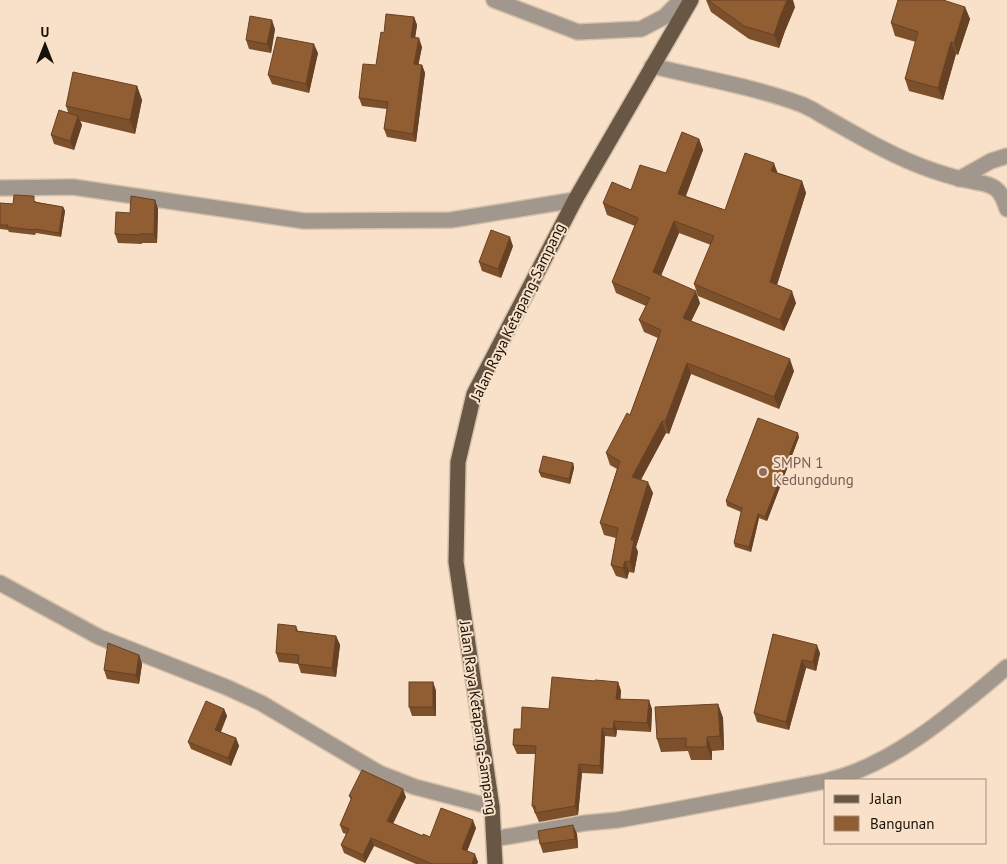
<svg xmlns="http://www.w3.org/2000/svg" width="1007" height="864" viewBox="0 0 1007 864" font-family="'PT Sans',sans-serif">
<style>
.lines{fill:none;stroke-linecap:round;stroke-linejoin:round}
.minor-casing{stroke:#d4c0a9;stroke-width:18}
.major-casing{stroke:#d4c0a9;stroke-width:18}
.minor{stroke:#a1978d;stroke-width:15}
.major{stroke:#695746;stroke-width:15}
.wall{fill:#7d502c}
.shaded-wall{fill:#664124}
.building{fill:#915d33;stroke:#664124}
.education-dot{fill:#8d6e63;stroke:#f8e1c8;stroke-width:2}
.labels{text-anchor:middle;stroke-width:4;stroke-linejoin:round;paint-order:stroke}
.street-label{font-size:15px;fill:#181108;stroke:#f8e1c8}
.education-label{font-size:15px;fill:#785e54;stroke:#f8e1c8;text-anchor:start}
</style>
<rect width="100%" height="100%" fill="#f8e1c8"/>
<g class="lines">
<!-- minor casing -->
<g class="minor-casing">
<g id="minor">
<path d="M494,0l84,32 63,-3 23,-12 17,-17"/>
<path d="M652,66c50,12 103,21 151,39 7,3 14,7 20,11 20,11 40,23 60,33 29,15 60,27 93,33 20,3 25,8 31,27"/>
<path d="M959,179l32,-18 16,-5"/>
<path d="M0,188l73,-1 231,34 147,-1 124,-20"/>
<path d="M0,583l99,54 127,50 35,16 118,70 36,14 77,20"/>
<path d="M829,780c65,-15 128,-71 178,-113"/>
<path d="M494,839l91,-16 33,-3 56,-10 152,-29"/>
</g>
</g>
<!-- major casing -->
<g class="major-casing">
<path id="major" d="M495,864l-3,-57 -36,-245 2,-100 16,-68 101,-194 116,-200"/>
</g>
<!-- minor -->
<use href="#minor" class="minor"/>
<!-- major -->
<use href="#major" class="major"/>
</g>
<!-- wall -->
<g class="wall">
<path d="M706,0h2l87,7 -10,24 -6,17 -30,-9 -38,-27z"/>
<path d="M965,7l5,12 -12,36 -2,-1 -13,46 -34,-9 -4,-12 11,-37 -21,-6 -4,-13z"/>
<path d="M414,17l3,8 -2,13 7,9 -4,18h4l3,8 -9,69 -29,-5 -3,-8 3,-20 -25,-3 -3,-8 17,-33 8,-32z"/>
<path d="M275,29l-4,24 -22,-4 -3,-9z"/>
<path d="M318,53l-9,40 -37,-9 -4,-9z"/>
<path d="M137,86l5,14 -7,34 -55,-13 2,4 -8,25 -20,-6 -3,-9 17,-23 -2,-6z"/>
<path d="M699,139l4,11 -17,46 39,14 53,-37 24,8 4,12 -29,92 19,18 -12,28 -86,-35 -4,-12 17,-39 -32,-12 -18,42 39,28 -9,18 103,50 -15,38 -88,-35 -22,60 -3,-1 -25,47 12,13 -17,54 2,5 -4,21 -5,-1 -2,7 -11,-3 -5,-11 5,-27 -12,-3 -4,-12 17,-54 -7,-4 -4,-12 24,-38 28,-77 -14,-6 -5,-12 7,-14 -30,-13 -4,-11 23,-56 -28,-11 -4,-12 63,-30z"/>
<path d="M155,200l3,9 -1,34h-15v1l-24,-1 -3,-9 15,-21z"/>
<path d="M36,201v1l27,5 2,4 -4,26 -25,-4 -1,2 -26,-3 -1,-2 -8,-1v-26l13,1z"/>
<path d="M513,246l-12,32 -19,-7 -3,-9z"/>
<path d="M799,437l-32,84 -8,-3 -8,34 -16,-5 -1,-4 7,-31 -14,-6 -1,-5z"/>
<path d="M573,463l1,5 -4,16 -29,-7 -2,-5z"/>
<path d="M296,626l2,5 38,5 4,9 -4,32 -35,-4 -3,-9 -19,-2 -3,-9z"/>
<path d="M773,634l47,19 -4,18 -10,-3 -17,62 -32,-8 -3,-9z"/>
<path d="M139,655l3,9 -3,20 -32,-5 -3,-9z"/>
<path d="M595,681l23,1 3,9 -1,8 32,10 -1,23 -34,-2 -1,7 -11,-1 -2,38 -21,-1 -4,42 -39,7 -7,-16 4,-52h-19l-4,-9 8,-16 28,-20z"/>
<path d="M433,682l3,9v25h-24l-3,-9z"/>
<path d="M718,704l5,14 1,32 -12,1v9h-21l-3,-9 -27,1 -4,-13z"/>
<path d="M224,709l3,7 -6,16 15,6 3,8 -8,20 -40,-17 -3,-7z"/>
<path d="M349,796l57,1 -13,27 30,12 7,1 46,-9 -9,23 11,11 -1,2h-61l-42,-18 -9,17 -21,-10 -3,-8 5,-11 -3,-1 -3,-8 11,-25z"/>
<path d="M577,834l1,14 -35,5 -3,-9z"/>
</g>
<!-- shaded-wall -->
<g class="shaded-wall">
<path d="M787,0h6l2,7 -10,24 -6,17 -5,-13 6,-18z"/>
<path d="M965,7l5,12 -12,36 -4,-12z"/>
<path d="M414,17l3,8 -3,20 -3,-8z"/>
<path d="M272,20l3,9 -4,24 -4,-9z"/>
<path d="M419,38l3,9 -5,25 -3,-8z"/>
<path d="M951,42l5,12 -13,46 -5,-12z"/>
<path d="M314,44l4,9 -9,40 -3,-9z"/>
<path d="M422,65l3,8 -9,69 -3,-8z"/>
<path d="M137,86l5,14 -7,34 -5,-14z"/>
<path d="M78,116l4,9 -8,25 -4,-9z"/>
<path d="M699,139l4,11 -21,55 -4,-11z"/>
<path d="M774,163l4,11 -7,-3z"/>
<path d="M802,181l4,12 -32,101 -4,-12z"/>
<path d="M155,200l3,9 -1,34 -3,-9z"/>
<path d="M63,207l2,4 -4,26 -2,-4z"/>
<path d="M674,221l5,12 -21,50 -5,-11z"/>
<path d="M510,237l3,9 -12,32 -3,-9z"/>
<path d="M696,291l4,12 -13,27 -4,-12z"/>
<path d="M792,291l4,12 -12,28 -4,-11z"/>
<path d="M790,359l4,12 -15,38 -5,-12z"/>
<path d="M687,363l4,11 -22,60 -4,-12z"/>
<path d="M662,421l4,12 -30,55 -4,-11z"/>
<path d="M798,433l1,4 -32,84 -2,-4z"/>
<path d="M573,463l1,5 -4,16 -1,-5z"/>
<path d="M648,482l5,11 -17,54 2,5 -4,21 -4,-11 1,-22z"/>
<path d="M758,514l1,4 -8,34 -2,-5z"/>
<path d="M625,561l4,11 -2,7 -4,-11z"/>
<path d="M336,636l4,9 -4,32 -4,-9z"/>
<path d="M817,645l3,8 -4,18 -3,-9z"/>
<path d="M139,655l3,9 -3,20 -3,-9z"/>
<path d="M802,660l4,8 -17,62 -3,-8z"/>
<path d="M433,682l3,9v25l-3,-9z"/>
<path d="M618,682l3,9 -1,16 -4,-8z"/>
<path d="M649,700l3,9 -1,23 -4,-9z"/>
<path d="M718,704l5,14 1,32 -4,-14z"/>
<path d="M224,709l3,7 -9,21 -3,-7z"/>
<path d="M614,721l3,9 -1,7 -3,-8z"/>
<path d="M602,728l3,8 -2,38 -3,-8z"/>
<path d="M707,737l5,14v9l-5,-13z"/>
<path d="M236,738l3,8 -8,20 -3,-8z"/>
<path d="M579,764l3,9 -4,42 -3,-9z"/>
<path d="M403,789l3,8 -16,32 -3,-8z"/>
<path d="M473,820l3,8 -11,29 -3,-8z"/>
<path d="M573,825l4,9 1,14 -3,-9z"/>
<path d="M371,838l3,8 -9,17 -2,-8z"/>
<path d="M475,854l3,8 -1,2h-5z"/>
</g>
<!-- building -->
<g class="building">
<path d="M708,0h79l-7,17 -6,18 -30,-9z"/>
<path d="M898,0h45l22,7 -11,36 -3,-1 -13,46 -33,-9 13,-47 -27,-9z"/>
<path d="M386,14l28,3 -3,20 8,1 -5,26 8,1 -9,69 -29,-5 4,-27 -29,-4 4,-34 13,1 5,-33 3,1z"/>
<path d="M250,16l22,4 -5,24 -21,-4z"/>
<path d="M277,37l37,7 -8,40 -38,-9z"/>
<path d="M73,72l64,14 -7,34 -64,-14z"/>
<path d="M59,110l19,6 -8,25 -19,-6z"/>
<path d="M682,132l17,7 -21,55 47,16 20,-57 29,10 -3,8 31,10 -32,101 22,9 -12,29 -86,-36 20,-48 -40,-15 -21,51 43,19 -13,27 107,41 -16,38 -87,-34 -22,59 -3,-1 -30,56 16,5 -17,58h3l-4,22 -5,-1 -2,7 -12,-3 7,-37 -18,-5 20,-62 -14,-8 21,-40 3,2 31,-85 -22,-10 11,-22 -38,-16 26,-64 -35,-15 9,-21 19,8 9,-25 26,8z"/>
<path d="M14,195l20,1v6l29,5 -4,26 -25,-4v1l-27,-3 1,-2h-8v-22l13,1z"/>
<path d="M131,196l24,4 -1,34h-15v1l-24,-1 1,-22 14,1z"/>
<path d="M491,230l19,7 -12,32 -19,-7z"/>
<path d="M758,418l40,15 -33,84 -7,-3 -9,33 -15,-4 8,-35 -16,-7z"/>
<path d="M543,456l30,7 -4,16 -30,-7z"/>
<path d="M278,624l18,2v5l40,5 -4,32 -34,-4 1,-9 -23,-2z"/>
<path d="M773,634l44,11 -4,17 -11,-2 -16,62 -32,-9z"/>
<path d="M108,643l31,12 -3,20 -32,-5z"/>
<path d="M552,677l43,4v-1l23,2 -2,17 33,1 -2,23 -33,-2 -1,8 -11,-1 -2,38 -21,-2 -4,42 -40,7v-7h-3l4,-60 -23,-1 1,-16h7l1,-22 27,2z"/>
<rect x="409" y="682" width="24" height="25"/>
<path d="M206,701l18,8 -9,21 21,8 -8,20 -40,-16z"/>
<path d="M718,704l2,32 -13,1v10h-21v-9l-29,1 -2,-32z"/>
<path d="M362,770l41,19 -16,32 36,15v-2l7,3 11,-29 32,12 -11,29 13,5 -3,10h-40l-61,-26 -8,17 -22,-10 8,-16 -9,-4 12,-28 -3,-1z"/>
<path d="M573,825l2,14 -35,5 -2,-13z"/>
</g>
<!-- markers -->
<circle class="education-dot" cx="763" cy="472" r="5"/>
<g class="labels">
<!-- street labels -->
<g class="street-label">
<text transform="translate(518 312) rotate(-64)" y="5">Jalan Raya Ketapang-Sampang</text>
<text transform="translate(478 718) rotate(82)" y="5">Jalan Raya Ketapang-Sampang</text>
</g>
<!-- education labels -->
<g class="education-label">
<text x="773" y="468">SMPN 1<tspan x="773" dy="17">Kedungdung</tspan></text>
</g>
</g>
<!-- legend -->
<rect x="824" y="779" width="162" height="65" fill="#f8e1c8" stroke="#9e8e7b"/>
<rect x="834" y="795" width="25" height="8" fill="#695746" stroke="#9e8e7b"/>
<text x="870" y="804" font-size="15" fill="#181108">Jalan</text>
<rect x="834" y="816" width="25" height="15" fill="#915d33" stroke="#9e8e7b"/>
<text x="870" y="829" font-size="15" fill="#181108">Bangunan</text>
<!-- north arrow -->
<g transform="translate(45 45)" stroke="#f8e1c8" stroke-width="4" paint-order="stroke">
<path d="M0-4L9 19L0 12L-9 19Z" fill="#181108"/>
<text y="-8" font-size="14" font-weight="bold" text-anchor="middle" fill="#181108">U</text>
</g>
</svg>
